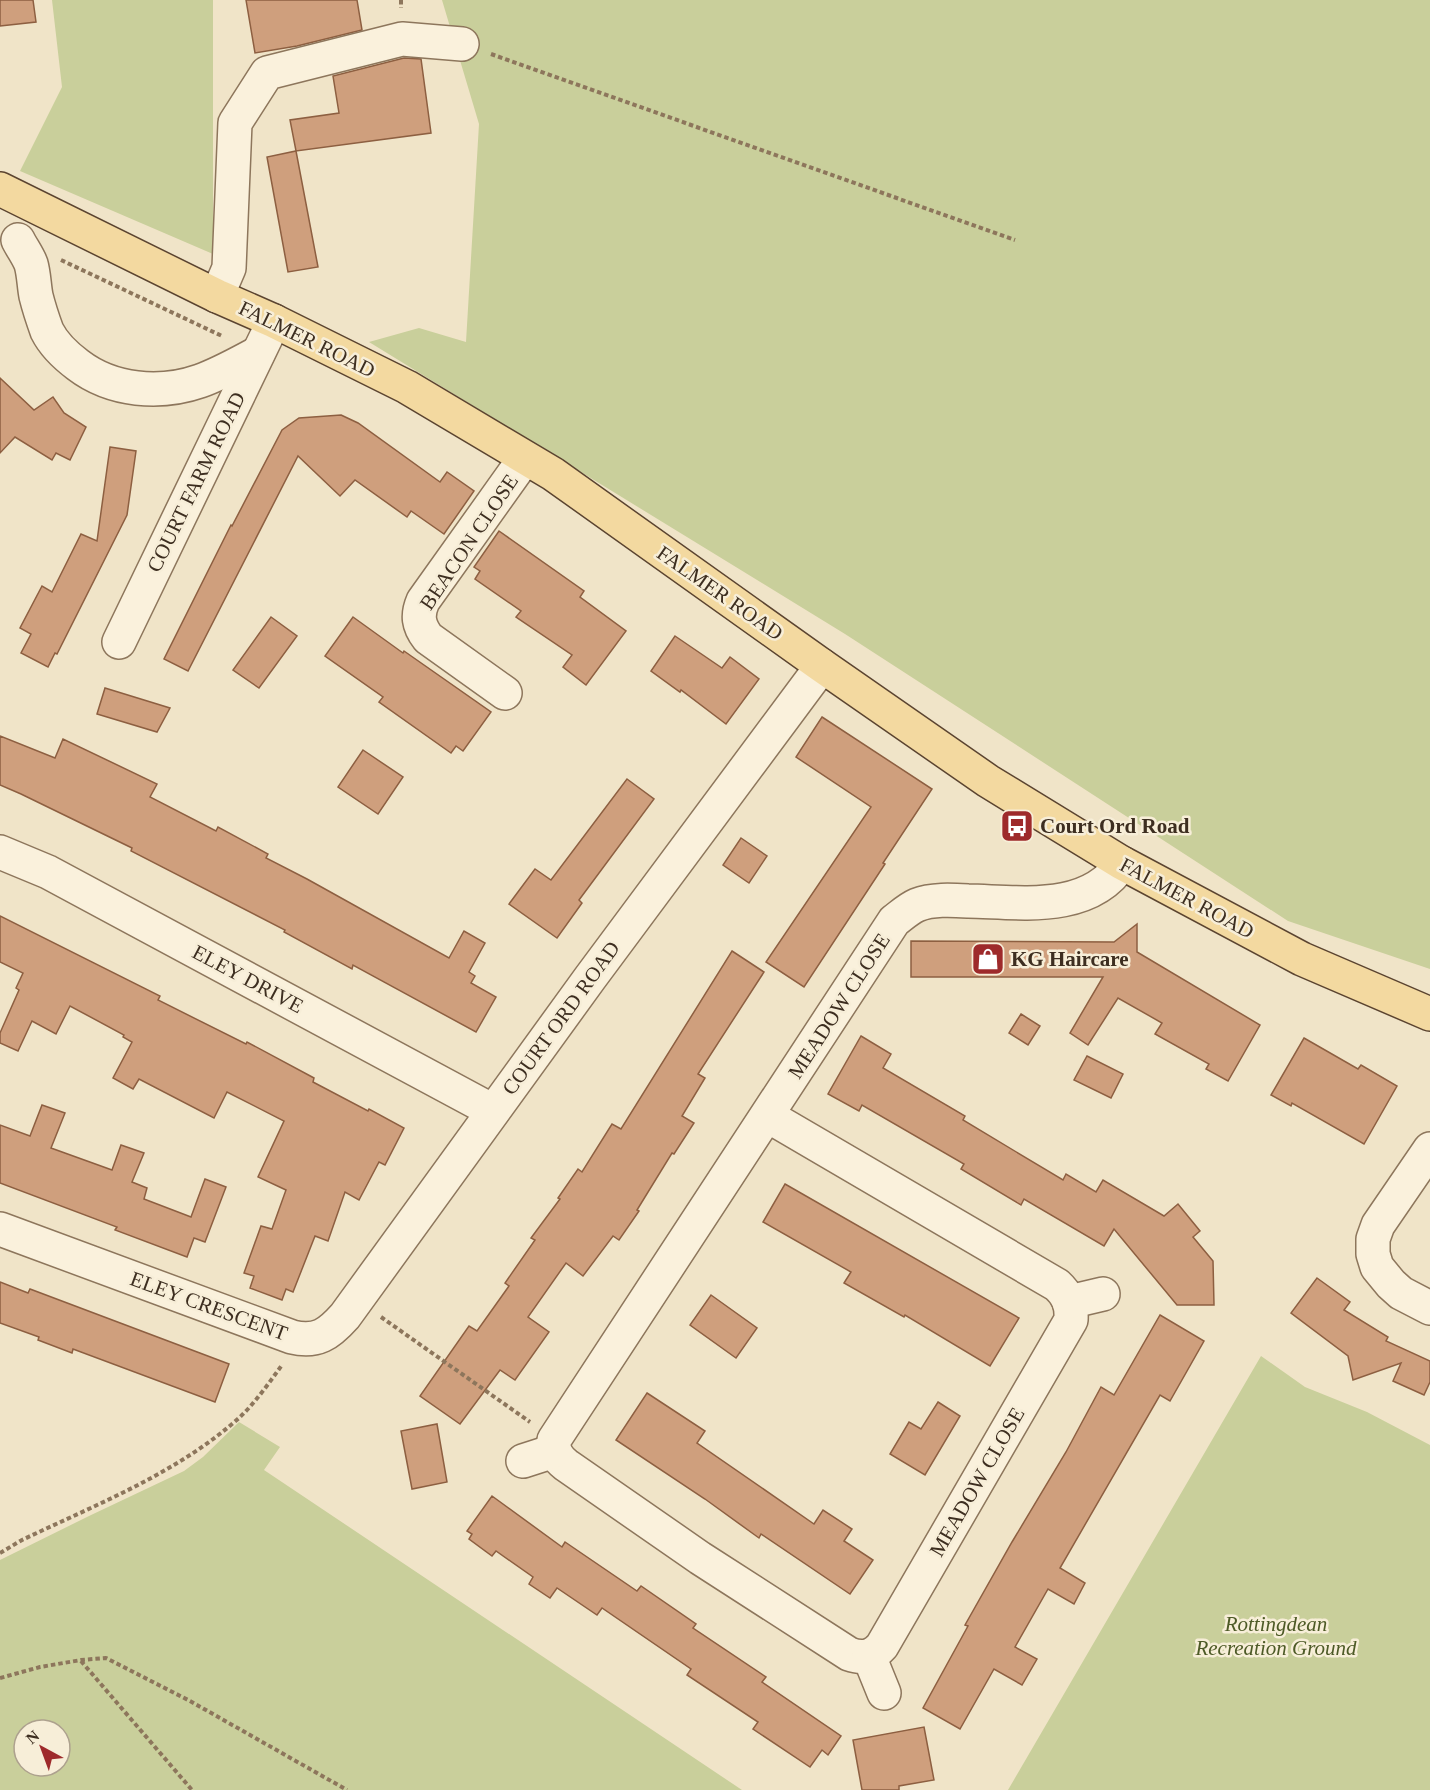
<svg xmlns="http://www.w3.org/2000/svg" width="1430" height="1790" viewBox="0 0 1430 1790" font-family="'Times New Roman',serif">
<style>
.green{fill:#c9cf9b;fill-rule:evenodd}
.building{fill:#cf9f7d;stroke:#8d5f41;stroke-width:1.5}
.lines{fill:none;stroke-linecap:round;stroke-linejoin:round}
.minor-casing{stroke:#8d765c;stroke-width:36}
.major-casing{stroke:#5b4430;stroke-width:36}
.path{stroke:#8d765c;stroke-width:4;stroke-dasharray:4.5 3;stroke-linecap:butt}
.minor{stroke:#faf1dc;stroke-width:33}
.major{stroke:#f3d9a0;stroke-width:33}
.labels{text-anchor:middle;stroke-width:5;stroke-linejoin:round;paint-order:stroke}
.street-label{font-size:21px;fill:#3d2e20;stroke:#f7eed8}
.poi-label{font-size:21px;font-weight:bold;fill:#3d2e20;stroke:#f7eed8;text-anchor:start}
.park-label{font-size:21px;font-style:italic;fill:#4d5a26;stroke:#f7eed8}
</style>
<rect width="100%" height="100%" fill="#f0e4c8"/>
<!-- green -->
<g class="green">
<path d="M52,0h161v254l-193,-83 42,-84z"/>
<path d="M442,0h988v969l-142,-48 -443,-287 -476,-292 50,-14 47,14 13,-218z"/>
<path d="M1261,1356l44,31 62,25 63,33v345h-422z"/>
<path d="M239,1422l41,25 -16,23 478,320h-742v-230l89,-44 95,-45 19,-14zM24,1730h36v36h-36z"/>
</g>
<!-- building -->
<g class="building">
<path d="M0,0h33l3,22 -36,4z"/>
<path d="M246,0h111l5,30 -65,16 -42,7z"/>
<path d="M404,58l17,1 10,74 -135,18 -6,-31 49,-7 -6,-37z"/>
<path d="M296,151l22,116 -30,5 -21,-115z"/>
<path d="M0,378l34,32 19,-13 11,16 22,14 -16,33 -14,-7 -4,7 -37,-23 -15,16z"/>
<path d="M341,415l17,8 82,59 7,-10 27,19 -30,43 -33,-23 -4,6 -52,-37 -15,16 -42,-40 -110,215 -24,-12 67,-134 1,1 50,-96 17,-12z"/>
<path d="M110,447l26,4 -9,64 -70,139 -2,-1 -7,14 -27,-14 10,-19 -11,-6 22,-42 10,6 29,-58 16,7z"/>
<path d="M499,531l85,60 -4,6 46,34 -40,54 -23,-18 9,-12 -56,-38 5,-6 -46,-32 5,-8 -6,-4z"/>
<path d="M271,617l26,19 -38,52 -26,-18z"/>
<path d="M353,617l50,36 1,-2 87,61 -28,39 -7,-5 -5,7 -72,-51 4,-5 -58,-41z"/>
<path d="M675,636l47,32 8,-11 29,22 -33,45 -45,-34 -1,2 -29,-21z"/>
<path d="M105,688l65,20 -13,24 -60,-18z"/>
<path d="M822,717l110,72 -49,74 2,1 -81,123 -38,-25 105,-155 -75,-50z"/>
<path d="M0,736l55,22 8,-19 94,45 -7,13 66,34 2,-4 50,27 -2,4 41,21 142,79 15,-27 21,12 -16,29 6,4 -4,7 25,14 -20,35 -123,-67 -1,4 -68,-37 1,-2 -154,-79 1,-3 -111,-54 -21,-9z"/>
<path d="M363,750l40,27 -25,37 -40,-27z"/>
<path d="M627,779l27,20 -75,101 3,3 -25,35 -48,-34 26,-35 16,11z"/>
<path d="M741,838l26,18 -18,27 -26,-18z"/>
<path d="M0,916l160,80 -2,4 88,44 1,-2 67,36 -1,4 55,29 1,-2 35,19 -19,37 -6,-3 -20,38 -14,-8 -17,49 -13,-5 -22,56 -7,-3 -4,11 -32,-12 4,-12 -10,-3 17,-47 11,3 14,-39 -28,-13 26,-56 -57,-29 -13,26 -75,-39 -6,10 -20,-11 19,-36 -9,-5 1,-2 -54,-29 -14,28 -24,-13 -14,30 -18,-8v-10l19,-43 -3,-2 7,-15 -23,-11z"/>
<path d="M1137,924v28l123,73 -32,56 -22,-12 3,-5 -54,-30 7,-11 -44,-25 -30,47 -18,-12 33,-56h-192v-36l203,1z"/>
<path d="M732,951l32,21 -66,102 7,4 -23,38 12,7 -20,31 -2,-1 -35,57 2,1 -20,29 -6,-4 -30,40 -17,-13 -38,54 21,15 -34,48 -15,-10 -40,54 -40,-28 49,-70 8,5 32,-45 -4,-3 30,-43 -4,-2 29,-39 -2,-1 20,-29 4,3 30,-48 9,5z"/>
<path d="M1021,1014l19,12 -12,19 -19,-12z"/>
<path d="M861,1036l30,18 -8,14 82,48 -2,4 100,60 3,-6 30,18 7,-12 61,36 14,-12 22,27 -7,6 20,24 1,44h-37l-63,-76 -10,17 -80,-47 -3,6 -60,-36 3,-5 -102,-59 -3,6 -31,-17z"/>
<path d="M1304,1038l54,31 3,-4 36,21 -33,58 -72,-41 -1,3 -20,-11z"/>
<path d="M1087,1056l36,18 -12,24 -37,-18z"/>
<path d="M42,1105l23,8 -14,35 61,22 9,-25 23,8 -12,29 15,6 -3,11 47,18 14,-38 21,8 -21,55 -11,-4 -7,19 -72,-27 2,-3 -117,-44v-58l30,11z"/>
<path d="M785,1184l234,134 -29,48 -85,-51 -1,2 -60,-34 7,-11 -88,-50z"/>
<path d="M1317,1278l33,24 -6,8 44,27 -2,4 44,20v21l-6,13 -31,-14 8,-18 -48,17 -5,-24 -57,-43z"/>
<path d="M0,1282l28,11 2,-4 199,75 -14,38 -142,-53 -1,4 -34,-13 1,-3 -39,-14z"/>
<path d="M711,1295l46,33 -21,30 -46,-33z"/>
<path d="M1160,1315l44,26 -34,60 -10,-6 -100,173 25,15 -11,21 -26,-15 -33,58 22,12 -15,26 -28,-16 -34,60 -37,-21 45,-82 -3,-1 47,-83 54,-90 35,-65 13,8z"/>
<path d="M647,1393l58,38 -8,12 117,81 9,-14 29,19 -8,12 29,19 -23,34 -89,-60 -2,4 -54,-39 -89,-59z"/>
<path d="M938,1402l22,14 -35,59 -35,-21 19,-32 12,7z"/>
<path d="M437,1424l10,58 -35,7 -11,-58z"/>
<path d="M492,1496l70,51 3,-5 72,49 4,-5 55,38 -3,4 73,49 -4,5 79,54 -13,19 -6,-5 -12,17 -57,-38 5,-7 -71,-47 4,-6 -89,-61 -5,7 -40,-27 -7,10 -21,-14 4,-7 -37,-26 -4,5 -23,-17 3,-5 -5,-3z"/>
<path d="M924,1727l10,53 -35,6v4h-37l-9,-50z"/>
</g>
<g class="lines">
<!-- minor casing -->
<g class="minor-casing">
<g id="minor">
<path d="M18,240c4,8 10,16 13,24 3,10 3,22 5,32 3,12 7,24 11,35 7,14 19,25 31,34 34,26 82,30 122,16 20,-7 39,-18 58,-28"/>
<path d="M217,296l12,-28 6,-145 32,-50 135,-34 60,5"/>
<path d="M119,642l155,-321"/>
<path d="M505,693l-77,-55c-10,-13 -11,-23 -5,-37l102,-143"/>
<path d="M0,852l48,20 445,239"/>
<path d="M768,1116l289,169c11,10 15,20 14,35l-189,326c-10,11 -19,13 -33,8l-149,-96 -134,-93c-9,-7 -13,-14 -12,-25l340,-519c8,-6 14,-12 23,-16 15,-6 34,-5 51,-4 51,1 121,13 154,-38"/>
<path d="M1430,1149l-52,76 -5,14v15l4,13 14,17 10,9 29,15"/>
<path d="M0,1229l292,108c25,6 37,-3 53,-21l245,-338 223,-300 8,-13"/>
<path d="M1069,1302l34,-8"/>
<path d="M523,1461l31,-10"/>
<path d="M869,1656l15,37"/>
</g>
</g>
<!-- major casing -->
<g class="major-casing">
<path id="major" d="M0,189l217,107 57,25 133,66 146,87 268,191 167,116 134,82 180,96 128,55"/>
</g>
<!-- path -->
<g class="path">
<path d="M401,0v8"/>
<path d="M491,54l524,186"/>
<path d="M61,260l161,76"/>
<path d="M381,1317l149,105"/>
<path d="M0,1553l22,-13c75,-36 154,-66 217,-122 16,-15 30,-35 43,-53"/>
<path d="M81,1661l111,129"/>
<path d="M0,1678l40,-11 41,-7 25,-2 84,43 157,89"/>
</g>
<!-- minor -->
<use href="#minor" class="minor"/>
<!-- major -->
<use href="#major" class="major"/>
</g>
<!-- icons -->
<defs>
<g id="bus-square" transform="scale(1.725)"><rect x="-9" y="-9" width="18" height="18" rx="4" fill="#9e2a2b" stroke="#f7eed8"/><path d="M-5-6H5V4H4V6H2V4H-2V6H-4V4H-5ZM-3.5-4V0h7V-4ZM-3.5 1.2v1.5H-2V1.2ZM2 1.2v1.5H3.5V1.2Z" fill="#fff"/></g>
<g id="shop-square" transform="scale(1.725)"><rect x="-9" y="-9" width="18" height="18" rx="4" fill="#9e2a2b" stroke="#f7eed8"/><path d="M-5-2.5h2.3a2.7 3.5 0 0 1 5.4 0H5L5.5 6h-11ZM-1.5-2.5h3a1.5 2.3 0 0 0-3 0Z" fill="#fff"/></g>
</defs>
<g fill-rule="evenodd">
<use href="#bus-square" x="1017" y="826"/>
<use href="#shop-square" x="988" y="959"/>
</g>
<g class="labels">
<!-- street labels -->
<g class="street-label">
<text transform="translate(307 339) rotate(26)" y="7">FALMER ROAD</text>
<text transform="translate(196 482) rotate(-64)" y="7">COURT FARM ROAD</text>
<text transform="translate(469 542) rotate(-56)" y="7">BEACON CLOSE</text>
<text transform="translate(720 593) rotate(35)" y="7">FALMER ROAD</text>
<text transform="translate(1187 898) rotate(28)" y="7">FALMER ROAD</text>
<text transform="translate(248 979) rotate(28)" y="7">ELEY DRIVE</text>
<text transform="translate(839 1006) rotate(-57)" y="7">MEADOW CLOSE</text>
<text transform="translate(561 1018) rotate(-54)" y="7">COURT ORD ROAD</text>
<text transform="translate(209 1306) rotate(20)" y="7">ELEY CRESCENT</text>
<text transform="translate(977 1482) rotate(-60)" y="7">MEADOW CLOSE</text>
</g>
<!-- poi labels -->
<g class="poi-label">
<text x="1040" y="833">Court Ord Road</text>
<text x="1011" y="966">KG Haircare</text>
</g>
<!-- park labels -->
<g class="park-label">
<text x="1276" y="1631">Rottingdean<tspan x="1276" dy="24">Recreation Ground</tspan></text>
</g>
</g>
<!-- north arrow -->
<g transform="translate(42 1748) rotate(319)"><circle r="28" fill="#f7eed8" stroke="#ada18e" stroke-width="1.5"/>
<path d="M0-4.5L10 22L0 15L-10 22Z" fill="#9e2a2b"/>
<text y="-9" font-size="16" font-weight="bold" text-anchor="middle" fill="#3d2e20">N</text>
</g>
</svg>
